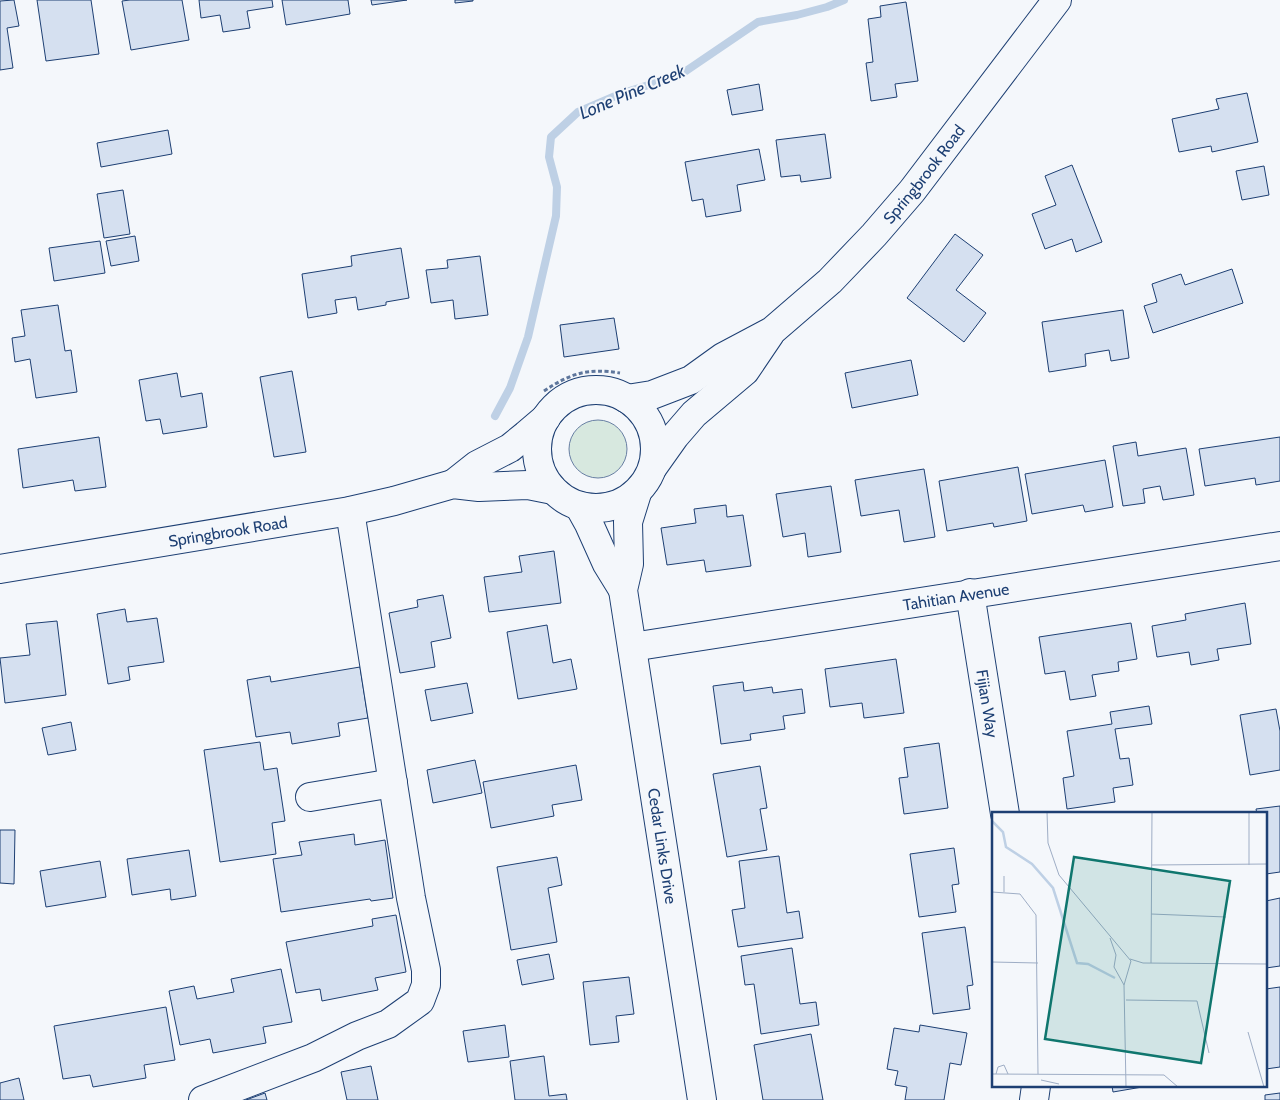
<svg xmlns="http://www.w3.org/2000/svg" width="1280" height="1100" viewBox="0 0 1280 1100" font-family="Cabin,sans-serif">
<style>
.green{fill:#d7e8df;stroke:#687fa3}
.lines{fill:none;stroke-linecap:round;stroke-linejoin:round}
.stream{stroke:#bed0e5;stroke-width:8}
.building{fill:#d5e0f0;stroke:#1d3f73}
.minor-casing{stroke:#1d3f73;stroke-width:30}
.path{stroke:#5e769c;stroke-width:3;stroke-dasharray:4 2.5;stroke-linecap:butt}
.minor{stroke:#f4f7fb;stroke-width:28}
.labels{text-anchor:middle;stroke-width:4;stroke-linejoin:round;paint-order:stroke}
.street-label{font-size:16px;fill:#1d3f73;stroke:#f4f7fb}
.water-label{font-size:18px;font-style:italic;fill:#1d3f73;stroke:#f4f7fb}
.inset-river{fill:none;stroke:#bed0e5;stroke-width:2.5}
.inset-road{fill:none;stroke:#9eadc5;stroke-width:1}
.view{fill:#0f766e;fill-opacity:0.15;stroke:#0f766e;stroke-width:2.5}
.inset-edge{fill:none;stroke:#1d3f73;stroke-width:2.5}
</style>
<rect width="100%" height="100%" fill="#f4f7fb"/>
<!-- green -->
<circle class="green" cx="598" cy="449" r="29"/>
<g class="lines">
<!-- stream -->
<path class="stream" d="M495,416l15,-28 18,-51 28,-121 1,-29 -8,-30 2,-20 27,-25 42,-18 60,-19 78,-53 39,-7 30,-8 17,-7"/>
</g>
<!-- building -->
<g class="building">
<path d="M14,0l5,26 -12,2 6,40 -13,2v-69z"/>
<path d="M37,0h54l8,54 -53,7z"/>
<path d="M130,0h52l7,40 -58,10 -9,-49z"/>
<path d="M199,0h73l1,7 -26,4 3,17 -27,4 -3,-17 -19,3z"/>
<path d="M282,0h66l2,14 -64,11z"/>
<path d="M371,0h36l-35,5z"/>
<path d="M455,0h18v1l-18,2z"/>
<path d="M906,2l12,79 -23,3 2,13 -26,4 -5,-38 7,-1 -5,-43 13,-2 -1,-11z"/>
<path d="M759,84l4,26 -31,5 -5,-25z"/>
<path d="M1247,93l11,49 -46,10 -1,-6 -32,6 -7,-33 47,-10 -3,-10z"/>
<path d="M168,130l4,24 -71,13 -4,-24z"/>
<path d="M825,134l6,44 -30,4 -1,-7 -19,2 -5,-37z"/>
<path d="M759,149l6,31 -28,5 4,26 -35,6 -3,-18 -11,2 -7,-39z"/>
<path d="M1072,165l30,77 -26,10 -4,-13 -27,10 -13,-35 24,-9 -11,-29z"/>
<path d="M1264,166l5,29 -27,5 -6,-29z"/>
<path d="M123,190l7,44 -26,4 -7,-44z"/>
<path d="M955,234l28,21 -27,35 30,23 -22,29 -57,-44z"/>
<path d="M135,236l4,25 -28,5 -5,-25z"/>
<path d="M100,241l5,32 -51,8 -5,-33z"/>
<path d="M401,248l8,50 -23,4v3l-28,5 -2,-13 -21,3 2,13 -29,5 -6,-44 50,-8 -1,-10z"/>
<path d="M480,256l8,59 -33,4 -2,-19 -22,3 -5,-33 22,-2 -1,-8z"/>
<path d="M1232,269l11,34 -90,30 -9,-27 13,-4 -5,-18 29,-10 4,11z"/>
<path d="M58,305l7,46 6,-1 6,42 -41,6 -6,-39 -15,3 -3,-24 13,-2 -4,-26z"/>
<path d="M1123,310l6,48 -18,3 -2,-11 -24,4 1,12 -37,6 -7,-50z"/>
<path d="M614,318l5,31 -55,8 -4,-32z"/>
<path d="M911,360l7,35 -66,13 -7,-35z"/>
<path d="M292,371l14,81 -32,5 -14,-80z"/>
<path d="M177,373l4,24 21,-4 5,34 -44,7 -3,-15 -14,2 -7,-41z"/>
<path d="M99,437l7,50 -31,4 -2,-11 -50,8 -5,-39z"/>
<path d="M1280,437v44l-24,4 -1,-7 -50,8 -6,-37z"/>
<path d="M1136,442l2,14 48,-8 8,47 -31,5 -3,-14 -17,3 2,14 -22,3 -10,-60z"/>
<path d="M1105,460l8,47 -28,5 -2,-7 -51,9 -7,-40z"/>
<path d="M1018,467l9,54 -33,6 -1,-4 -46,8 -8,-50z"/>
<path d="M924,469l11,68 -31,5 -5,-32 -38,6 -6,-36z"/>
<path d="M831,486l10,66 -33,5 -3,-24 -22,4 -7,-43z"/>
<path d="M726,505l1,12 16,-2 8,51 -45,6 -2,-12 -37,5 -6,-37 35,-5 -2,-14z"/>
<path d="M554,551l7,52 -72,9 -5,-35 38,-5 -3,-16z"/>
<path d="M443,595l8,43 -20,4 4,25 -35,6 -11,-60 29,-6 -1,-7z"/>
<path d="M1245,603l6,41 -34,5 2,11 -28,5 -2,-13 -32,5 -5,-31 34,-6 -1,-6z"/>
<path d="M125,609l2,13 30,-4 7,44 -36,5 2,13 -22,4 -11,-70z"/>
<path d="M57,621l9,74 -61,8 -5,-45 30,-3 -4,-31z"/>
<path d="M1131,623l6,36 -19,3 1,9 -27,4 4,21 -26,4 -5,-29 -20,3 -6,-37z"/>
<path d="M547,625l6,38 18,-4 6,30 -59,10 -11,-67z"/>
<path d="M896,659l8,54 -40,5 -2,-15 -32,4 -5,-38z"/>
<path d="M360,667l8,51 -30,5 2,13 -48,8 -2,-12 -34,5 -9,-57 23,-4 1,6z"/>
<path d="M743,682l1,9 28,-4 1,6 29,-4 3,24 -22,3 2,13 -35,5 1,6 -30,4 -8,-58z"/>
<path d="M467,683l6,30 -42,8 -6,-31z"/>
<path d="M1149,706l3,18 -37,5 5,30 9,-1 4,27 -20,3 2,14 -48,7 -4,-31 11,-2 -7,-45 45,-7 -2,-12z"/>
<path d="M1276,709l4,22v39l-30,5 -10,-60z"/>
<path d="M71,722l5,28 -28,5 -6,-27z"/>
<path d="M260,742l4,28 13,-2 8,53 -13,2 4,31 -56,8 -16,-112z"/>
<path d="M939,743l9,65 -44,6 -5,-36 9,-1 -4,-29z"/>
<path d="M475,760l7,33 -49,10 -6,-33z"/>
<path d="M576,765l6,35 -30,5 2,11 -63,12 -8,-46z"/>
<path d="M760,766l7,42 -7,1 7,41 -40,7 -14,-83z"/>
<path d="M1280,806v66l-14,2v-60h-9l-1,-5z"/>
<path d="M0,830h15l-1,54 -14,-1z"/>
<path d="M354,834l1,11 30,-5 8,58 -22,3 -1,-2 -89,13 -8,-53 29,-4 -3,-13z"/>
<path d="M954,848l5,36 -7,1 4,27 -37,5 -9,-63z"/>
<path d="M189,850l7,46 -25,4 -1,-11 -38,6 -5,-36z"/>
<path d="M779,856l8,57 12,-2 4,27 -65,9 -6,-37 13,-2 -6,-47z"/>
<path d="M557,857l5,28 -14,3 9,54 -46,8 -14,-83z"/>
<path d="M100,861l6,36 -60,10 -6,-36z"/>
<path d="M1280,898v68l-14,2v-67z"/>
<path d="M396,915l10,57 -31,6 3,12 -56,11 -2,-12 -24,4 -10,-51 87,-16 -1,-7z"/>
<path d="M965,927l8,58 -6,1 3,23 -37,5 -11,-81z"/>
<path d="M792,948l8,56 16,-2 3,23 -58,9 -7,-50 -9,1 -4,-29z"/>
<path d="M549,954l5,25 -32,6 -5,-25z"/>
<path d="M281,969l11,53 -29,5 3,16 -53,10 -3,-14 -30,6 -11,-54 25,-5 3,13 37,-7 -3,-13z"/>
<path d="M629,977l5,37 -18,2 3,26 -29,3 -7,-63z"/>
<path d="M1280,987v80l-14,2v-80z"/>
<path d="M166,1007l9,53 -31,5 2,13 -53,9 -3,-12 -27,4 -9,-53z"/>
<path d="M505,1025l4,32 -41,5 -5,-31z"/>
<path d="M920,1025l47,8 -6,32 -11,-2 -6,37h-39l2,-13 -12,-2 3,-14 -11,-2 7,-41 25,4z"/>
<path d="M811,1034l12,66h-60l-9,-55z"/>
<path d="M544,1056l5,40 17,-2 1,6h-52l-5,-39z"/>
<path d="M371,1066l7,34h-31l-6,-28z"/>
<path d="M19,1078l5,22h-24v-17z"/>
<path d="M1112,1086h36l-35,6z"/>
<path d="M265,1093l2,7h-21z"/>
<path d="M1280,1093v7h-15v-5z"/>
</g>
<g class="lines">
<!-- minor casing -->
<g class="minor-casing">
<g id="minor">
<circle cx="596" cy="449" r="59"/>
<path id="s1" d="M627,399l25,-4 39,-15 32,-23 49,-26 58,-50 44,-46 38,-44 145,-191"/>
<path d="M653,467l22,-31 19,-22 51,-43 25,-37"/>
<path d="M453,484l24,-19 33,-17 16,-13 20,-17"/>
<path id="s2" d="M637,493l-9,29 1,42 -6,26 79,510"/>
<path d="M579,506l10,18 18,40 16,26"/>
<path id="s3" d="M0,569l350,-58 44,-10 59,-17 26,3 49,-2 25,5"/>
<path id="s4" d="M970,593l35,221"/>
<path id="s5" d="M632,647l648,-101"/>
<path d="M310,797l83,-14"/>
<path d="M203,1100l110,-42 44,-22 31,-12 32,-23 6,-16v-15l-15,-72 -61,-387"/>
<path d="M1034,1100l2,-14"/>
</g>
</g>
<!-- path -->
<path class="path" d="M544,391c27,-18 44,-23 76,-18"/>
<!-- minor -->
<use href="#minor" class="minor"/>
</g>
<g class="labels">
<!-- street labels -->
<g class="street-label">
<text dy="6" stroke="none"><textPath href="#s1" startOffset="381">Springbrook Road</textPath></text>
<text dy="6" stroke="none"><textPath href="#s3" startOffset="231">Springbrook Road</textPath></text>
<text dy="6" stroke="none"><textPath href="#s5" startOffset="328">Tahitian Avenue</textPath></text>
<text dy="6" stroke="none"><textPath href="#s4" startOffset="112">Fijian Way</textPath></text>
<text dy="6" stroke="none"><textPath href="#s2" startOffset="358">Cedar Links Drive</textPath></text>
</g>
<!-- water labels -->
<g class="water-label">
<text transform="translate(632 92) rotate(-23)" y="6">Lone Pine Creek</text>
</g>
</g>
<!-- overview -->
<g transform="translate(992 812)">
<rect width="275" height="275" fill="#f4f7fb"/>
<path class="inset-river" d="M0,9l11,11 3,15 26,17 21,24 24,75 11,1 27,14"/>
<path class="inset-road" d="M55,0l1,31 11,32 72,86 -7,24 2,102M160,53l115,-1M257,53v-53M12,64v16M0,80l28,2 16,21 2,159M159,102l75,3M118,126l6,17 -2,12 10,18M138,147l13,4 124,1M0,150l46,1M159,151l1,-151M134,188l71,1 12,52M256,220l16,55M0,262l172,1 14,12M4,262l2,-7 6,-2 4,9M49,268l18,4"/>
<path class="view" d="M82,45l156,24 -29,182 -156,-24z"/>
<rect width="275" height="275" class="inset-edge"/>
</g>
</svg>
